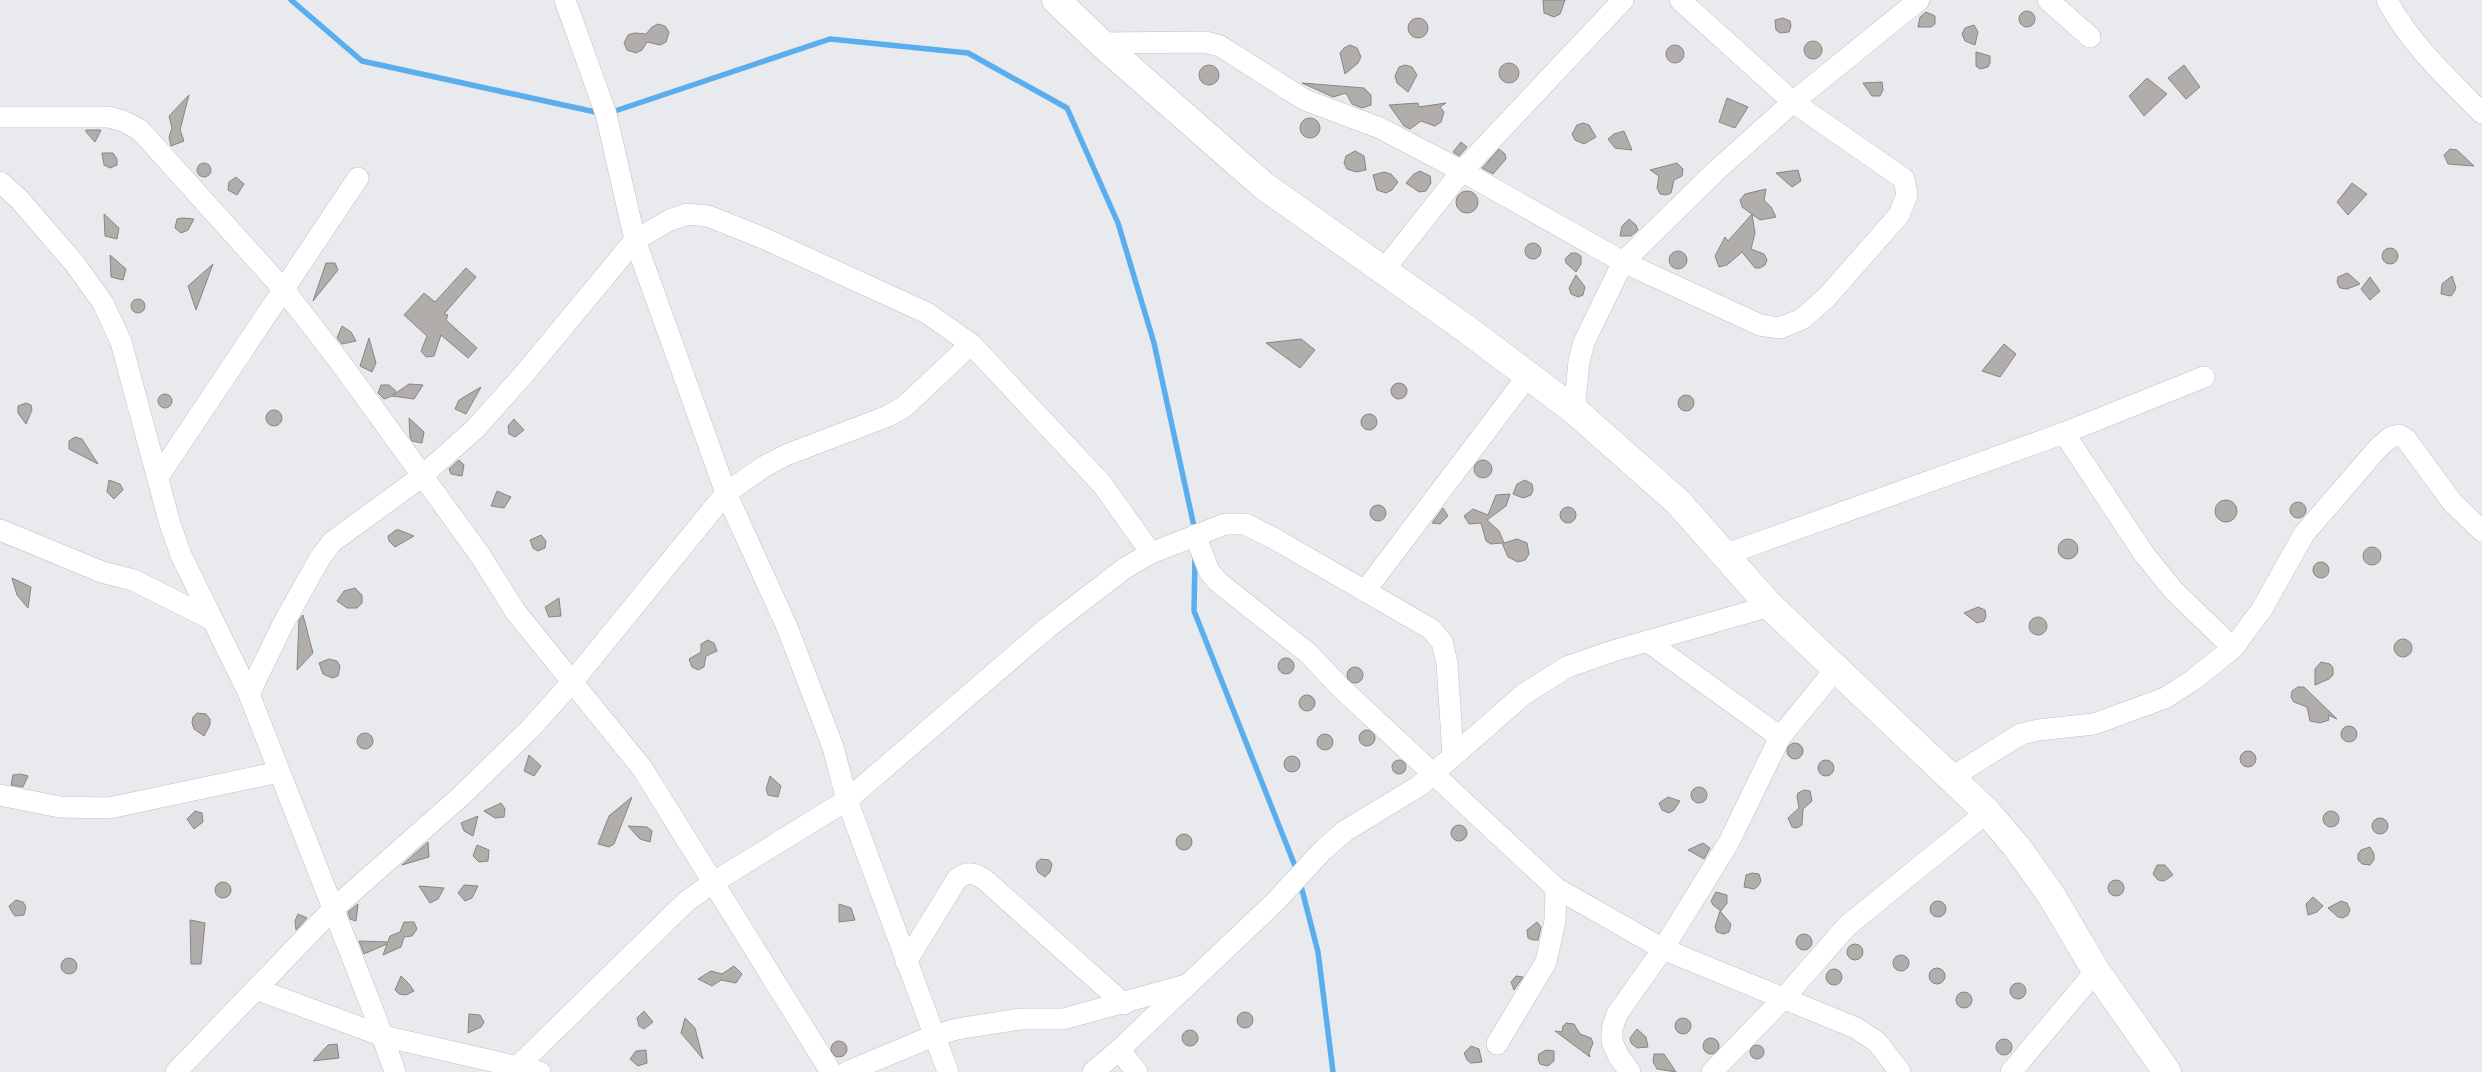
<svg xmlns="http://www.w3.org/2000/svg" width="2482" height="1072" viewBox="0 0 2482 1072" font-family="'Public Sans',sans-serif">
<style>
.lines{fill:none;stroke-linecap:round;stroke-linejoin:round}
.stream{stroke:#5baeee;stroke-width:5.5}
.building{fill:#b1adab;stroke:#888583}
.minor-casing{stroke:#bfc1c4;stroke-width:22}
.secondary-casing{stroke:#bfc1c4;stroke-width:29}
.minor{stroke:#fff;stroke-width:21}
.secondary{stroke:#fff;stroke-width:28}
</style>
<rect width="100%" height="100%" fill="#e8eaee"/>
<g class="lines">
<!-- stream -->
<g class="stream">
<path d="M291,0l71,61 238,52"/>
<path d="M609,113l221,-74 138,14 99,55 51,115 36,120 41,188"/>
<path d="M1195,558l-1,53 103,260"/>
<path d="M1300,882l18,70 15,120"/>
</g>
</g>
<!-- building -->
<g class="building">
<path d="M1543,0h22l-5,14 -6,3 -10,-4z"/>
<circle cx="2027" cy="19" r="8"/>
<path d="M1926,12l9,4v8l-4,3h-13l2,-10z"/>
<circle cx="1418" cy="28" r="10"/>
<path d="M1783,18l7,3 1,5 -2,6 -9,1 -4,-3 -1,-10z"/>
<path d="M658,24l7,2 4,6 -3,10 -6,3 -13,-3 -5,8 -6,3 -9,-3 -3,-7 4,-8 6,-2 12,1 6,-7z"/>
<path d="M1974,25l4,7 -3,13 -10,-4 -3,-7 3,-6z"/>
<circle cx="1813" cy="50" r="9"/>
<path d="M1350,45l7,3 4,9 -3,6 -13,11 -5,-21 4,-5z"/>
<circle cx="1675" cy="54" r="9"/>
<path d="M1976,52l14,4v7l-2,4 -8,2 -4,-3z"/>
<circle cx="1509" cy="73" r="10"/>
<circle cx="1209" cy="75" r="10"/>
<path d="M1405,65l7,2 5,8 -9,17 -11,-9 -2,-7 4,-9z"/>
<path d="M2184,65l16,22 -14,12 -18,-21z"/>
<path d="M2147,78l20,16 -23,22 -15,-20z"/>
<path d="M1882,82l1,8 -3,6h-8l-9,-13z"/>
<path d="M1302,83l62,5 7,7v10l-9,3 -10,-4 -6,-11 -13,4z"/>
<path d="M189,95l-9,35 4,11 -13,5 -2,-9 3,-9 -3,-12z"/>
<path d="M1727,98l21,9 -13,21 -16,-6z"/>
<path d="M1418,103l1,4 27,-4 -6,4 4,5 -3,10 -6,4 -14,-5 -11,8 -6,-3 -15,-21z"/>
<circle cx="1310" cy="128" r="10"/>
<path d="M1583,123l6,2 7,12 -12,7 -9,-4 -3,-6 5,-9z"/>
<path d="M86,130h15l-6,12 -9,-10z"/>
<path d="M1624,131l8,19 -17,-2 -7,-9 6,-5z"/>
<path d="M1461,142l6,5 -8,9 -6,-4z"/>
<path d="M1499,149l6,5 1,5 -13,15 -11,-6z"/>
<path d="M2450,149l7,1 17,16 -26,-2 -4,-9z"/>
<path d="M1355,151l9,5 2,14 -10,2 -9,-3 -3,-6 2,-7z"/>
<path d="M102,153h11l4,6v6l-7,3 -6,-3z"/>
<circle cx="204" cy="170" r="7"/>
<path d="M1677,163l6,6 -1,7 -8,4 -3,13 -5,2 -6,-1 -3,-6 2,-12 -9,-6z"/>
<path d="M1798,170l3,11 -9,6 -16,-14z"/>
<path d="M1420,171l10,5 1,7 -5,8 -7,1 -13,-9 8,-9z"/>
<path d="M1384,172l7,2 7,8 -6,8 -6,3 -9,-3 -4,-15z"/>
<path d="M236,177l8,7 -7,11 -9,-5 1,-8z"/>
<path d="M2352,183l15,11 -19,21 -11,-13z"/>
<path d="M1766,189l-2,11 7,7 5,10 -16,3 -18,-13 -2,-7 5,-6z"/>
<circle cx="1467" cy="202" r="11"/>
<path d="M104,214l15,14 -2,11 -12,-3z"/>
<path d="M1752,214l3,19 -4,16 13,5 3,6 -2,5 -5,3h-5l-13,-16 -15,13 -8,2 -4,-11 10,-19 3,4z"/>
<path d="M182,218l12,1 -6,11 -7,3 -6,-5 2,-9z"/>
<path d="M1629,219l7,6 2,5 -7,6h-11l2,-10z"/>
<circle cx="1533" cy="251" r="8"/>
<circle cx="2390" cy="256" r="8"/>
<circle cx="1678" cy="260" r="9"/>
<path d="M1571,253h5l5,3v8l-5,8 -10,-9 -1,-4z"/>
<path d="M110,255l16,14 -3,11 -12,-3z"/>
<path d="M326,263h9l3,7 -25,31z"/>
<path d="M213,264l-17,46 -8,-24z"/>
<path d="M466,268l10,9 -32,37 4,1 -2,5 31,28 -9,10 -27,-23 -7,21 -8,1 -5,-6 6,-15 -23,-21 20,-22 11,9z"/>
<path d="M2347,273l3,2 10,9 -13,5 -7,-1 -3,-6 1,-5z"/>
<path d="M1576,275l9,12 -2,8 -5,2 -7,-3 -2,-6z"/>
<path d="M2452,276l4,12 -2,4 -3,4 -10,-2 1,-10z"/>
<path d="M2370,277l10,14 -10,9 -9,-11z"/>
<circle cx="138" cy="306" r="7"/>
<path d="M342,326l9,6 5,9 -14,3 -5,-6z"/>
<path d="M369,338l7,25 -4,9 -12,-6z"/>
<path d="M1301,339l14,11 -15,18 -34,-25z"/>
<path d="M2004,344l12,10 -16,23 -18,-6z"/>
<circle cx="1399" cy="391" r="8"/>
<path d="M409,384l14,1 -9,14 -22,-3 -8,3 -6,-6 3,-8h8l7,6 -3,4z"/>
<path d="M481,387l-15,27 -11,-5 4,-9z"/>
<circle cx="165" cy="401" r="7"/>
<circle cx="1686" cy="403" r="8"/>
<path d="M26,403l5,2 1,5 -6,14 -8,-11v-7z"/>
<circle cx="274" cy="418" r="8"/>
<circle cx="1369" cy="422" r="8"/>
<path d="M409,418l15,14 -2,11 -10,-2 -2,-4z"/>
<path d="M514,419l10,11 -9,7 -6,-3 -1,-8z"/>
<path d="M75,437l7,2 16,25 -29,-15v-8z"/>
<path d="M459,460l5,5 -2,11 -11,-2 -2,-5z"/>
<circle cx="1483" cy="469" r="9"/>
<path d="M109,480l11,4 3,6 -9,9 -7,-7z"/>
<path d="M1525,480l7,4 1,6 -2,5 -8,3 -10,-4 4,-10z"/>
<path d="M497,491l14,6 -7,11 -13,-2z"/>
<path d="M1510,494l-4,12 -19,14 12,11 5,12 13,-4 10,4 2,11 -4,6 -7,2 -10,-5 -6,-14 -11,1 -5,-3 -5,-18 -12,1 -5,-8 9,-7 15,6 8,-20z"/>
<circle cx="2226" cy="511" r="11"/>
<circle cx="2298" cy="510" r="8"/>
<circle cx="1378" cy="513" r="8"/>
<circle cx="1568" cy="515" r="8"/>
<path d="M1443,508l5,8 -8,8 -8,-1z"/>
<path d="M396,530h3l15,6 -19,11 -6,-6 -1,-5z"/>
<path d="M541,535l5,6 -1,7 -7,3 -5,-3 -3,-8z"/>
<circle cx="2068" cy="549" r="10"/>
<circle cx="2372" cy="556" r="9"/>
<circle cx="2321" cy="570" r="8"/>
<path d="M12,578l19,9 -3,21 -11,-13z"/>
<path d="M355,588l7,7v8l-5,5h-10l-10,-7 7,-10z"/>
<path d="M559,598l2,18 -12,1 -4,-10z"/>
<path d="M1978,607l7,3 1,6 -2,5 -7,2 -13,-10z"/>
<path d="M303,615l10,38 -16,17 2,-50z"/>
<circle cx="2038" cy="626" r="9"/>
<circle cx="2403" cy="648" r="9"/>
<path d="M708,640l6,3 3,8 -11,5 -2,11 -6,3 -6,-3 -3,-8 12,-7v-8z"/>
<circle cx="1286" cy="666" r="8"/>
<path d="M329,659l8,2 3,5 -2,10 -6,2 -9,-4 -4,-11z"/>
<path d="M2321,662l9,2 3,4v7l-4,4 -14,6v-16z"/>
<circle cx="1355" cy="675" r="8"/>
<path d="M2298,687h6l33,32 -9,-4 1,5 -9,3 -10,-2 -3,-14 -13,-5 -3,-5 1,-6z"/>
<circle cx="1307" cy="703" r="8"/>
<path d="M197,713l9,1 4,5v6l-6,11 -10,-7 -2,-6 1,-6z"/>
<circle cx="2349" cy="734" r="8"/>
<circle cx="1367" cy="738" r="8"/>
<circle cx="365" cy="741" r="8"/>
<circle cx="1325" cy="742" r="8"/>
<circle cx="1795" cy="751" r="8"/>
<circle cx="2248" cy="759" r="8"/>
<path d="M529,755l12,11 -7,10 -10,-5z"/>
<circle cx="1292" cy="764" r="8"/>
<circle cx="1399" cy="767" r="7"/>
<circle cx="1826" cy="768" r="8"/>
<path d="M20,774l8,2 -5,11 -12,-2 2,-10z"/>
<path d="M770,776l11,10 -3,11 -10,-2 -2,-6z"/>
<circle cx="1699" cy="795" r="8"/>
<path d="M1804,790l6,1 2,10 -9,8 -1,16 -5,3 -5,-1 -4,-9 11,-10 -2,-12 1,-3z"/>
<path d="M632,797l-18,47 -5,3 -11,-3 11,-28z"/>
<path d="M1668,797l12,4 -6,9 -5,3 -7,-3 -3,-7z"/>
<path d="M501,803l4,6 -1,8 -9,1 -11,-7z"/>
<circle cx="2331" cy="819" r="8"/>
<path d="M195,811l7,2 1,9 -9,7 -7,-10z"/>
<path d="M478,816l-5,20 -9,-5 -3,-8z"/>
<circle cx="2380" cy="826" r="8"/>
<circle cx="1459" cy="833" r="8"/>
<path d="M628,826l19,1 5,4 -2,11 -10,-3z"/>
<circle cx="1184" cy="842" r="8"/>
<path d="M428,842l1,15 -27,8z"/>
<path d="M1703,843l7,5 -6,11 -16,-9z"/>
<path d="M477,845l12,5 -1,11 -9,1 -6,-6z"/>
<path d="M2370,847l4,7v6l-4,5 -8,-1 -4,-4v-6l3,-4z"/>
<path d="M1041,859l8,1 3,4 -2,8 -5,5 -7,-5 -2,-5 1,-5z"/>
<path d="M2157,865h8l8,10 -9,6 -6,-1 -5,-6z"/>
<path d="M1752,873l7,1 2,7 -3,5 -4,3 -10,-2 2,-12z"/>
<circle cx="2116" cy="888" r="8"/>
<circle cx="223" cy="890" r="8"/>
<path d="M464,885l14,1 -6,12 -7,3 -7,-8z"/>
<path d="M419,886l25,2 -6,11 -8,4z"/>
<path d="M1716,892l11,3v8l-6,8 -8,-6 -2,-4z"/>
<path d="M2313,897l10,9 -6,6 -9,3 -2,-11z"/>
<path d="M16,900l7,2 3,5 -2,8 -9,1 -3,-4 -3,-6z"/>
<circle cx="1938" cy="909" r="8"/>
<path d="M2341,901l6,2 3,7 -2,5 -5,3 -5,-1 -10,-9z"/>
<path d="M358,904l-2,17 -6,-2 -2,-7z"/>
<path d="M839,904l12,4 4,12 -16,2z"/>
<path d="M1720,911l11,13 -2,8 -5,2 -7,-2 -2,-5z"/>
<path d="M298,914l9,4 -11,12 -1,-9z"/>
<path d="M190,920l15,3 -4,41h-10z"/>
<path d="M404,922h10l3,7 -5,7 -8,1 -3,10 -18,8 4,-11 -23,10 -5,-13 29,1 2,-6 10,-4z"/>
<path d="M1537,922l4,5 -3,13h-5l-5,-2 -1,-8z"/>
<circle cx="1804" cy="942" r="8"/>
<circle cx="1855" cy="952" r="8"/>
<circle cx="1901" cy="963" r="8"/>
<circle cx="69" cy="966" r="8"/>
<path d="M734,966l8,8 -6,9 -15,-3 -9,6 -14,-7 13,-8 11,3z"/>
<circle cx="1937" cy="976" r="8"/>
<circle cx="1834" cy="977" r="8"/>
<path d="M401,976l8,8 5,7 -8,4 -7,-1 -4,-4z"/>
<path d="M1516,976l7,1 -9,13 -3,-8z"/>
<circle cx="2018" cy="991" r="8"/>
<circle cx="1964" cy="1000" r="8"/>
<path d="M644,1011l9,11 -9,7 -5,-3 -2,-8z"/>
<circle cx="1245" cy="1020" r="8"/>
<path d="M469,1014l11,1 4,7 -3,5 -13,6z"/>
<circle cx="1683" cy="1026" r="8"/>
<path d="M685,1018l10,10 8,31 -22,-26z"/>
<path d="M1566,1023l8,1 6,10 11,4 2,5 -4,10 1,4 -35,-26 7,1 1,-6z"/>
<path d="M1637,1029l9,8 2,10 -11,1 -6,-5 -1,-5z"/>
<circle cx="1190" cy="1038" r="8"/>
<circle cx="1711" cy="1046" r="8"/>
<circle cx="2004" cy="1047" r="8"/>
<circle cx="839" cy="1049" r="8"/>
<path d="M337,1044l2,14 -26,3 15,-16z"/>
<circle cx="1757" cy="1052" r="7"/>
<path d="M1471,1046l8,3 3,13 -11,1 -4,-3 -3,-7z"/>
<path d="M646,1050l1,13 -9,3 -8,-7 6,-8z"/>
<path d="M1546,1050l8,1v10l-6,5 -8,-2 -2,-5 1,-5z"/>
<path d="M1654,1054h10l12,18 -19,-3 -4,-7z"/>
</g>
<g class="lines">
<!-- minor casing -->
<g class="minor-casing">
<g id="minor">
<path d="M565,0l41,114 29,126 91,253 61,134 46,120 14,53 101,272"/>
<path d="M2048,0l42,37"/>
<path d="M2387,0c23,44 60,78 95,113"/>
<path d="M1101,43l104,-1 15,4 85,54 75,28 82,43 161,91 137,63 20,3 22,-9 24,-21 73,-83 8,-20 -3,-16 -111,-77 -113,-102"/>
<path d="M0,117h109l14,4 17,9 144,160 53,68 143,197 35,56 127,157 189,304"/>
<path d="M0,182l19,17 56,65 28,39 18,39 49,182 11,31 68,139 125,319 21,59"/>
<path d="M1383,271l79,-100 161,-171"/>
<path d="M1574,410l5,-49 5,-19 39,-80 95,-93 75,-67 126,-102"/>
<path d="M2064,433l80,121 29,36 60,58"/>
<path d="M158,477l200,-299"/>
<path d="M0,530l102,42 31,8 80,40"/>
<path d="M1195,535l14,36 9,11 90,71 32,34 216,201 107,61 193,79 21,14 23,30"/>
<path d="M1724,555l340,-122 140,-56"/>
<path d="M1365,591l164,-217"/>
<path d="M1647,641l133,96"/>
<path d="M249,694l34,-70 37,-66 12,-16 89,-65 54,-48 50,-56 110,-133 35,-20 17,-6 21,2 55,22 164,75 44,31 131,140 49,69"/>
<path d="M1952,777l69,-43 17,-4 56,-6 71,-26 28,-18 40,-32 29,-39 42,-75 75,-87 12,-10 8,-2 7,4 46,63 30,29"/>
<path d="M0,795l60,12 49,1 170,-36"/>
<path d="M906,962l51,-83c10,-8 18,-6 28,1l139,124"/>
<path d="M256,989l127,47 157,36"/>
<path d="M1497,1044l49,-82 9,-41 1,-33"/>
<path d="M1119,1050l18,22"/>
<path d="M176,1072l157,-163 128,-113 69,-67 43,-48 153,-188 39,-27 21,-11 102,-39 16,-9 67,-63"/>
<path d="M508,1072l10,-6 169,-165 27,-19 133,-82 200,-172 78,-60 26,-15 74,-29h20l30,15 156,90 11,13 5,21 6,92"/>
<path d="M847,1072l86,-36 24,-7 64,-10h42l123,-34"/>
<path d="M1093,1072l26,-22 158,-150 46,-50 22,-19 74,-45 105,-92 43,-27 46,-16 157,-45"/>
<path d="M1630,1072l-11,-15 -7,-15v-13l5,-15 46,-65 66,-107 51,-105 55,-67"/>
<path d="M1712,1072l71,-73 64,-73 140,-114"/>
<path d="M2011,1072l85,-101"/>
</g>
</g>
<!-- secondary casing -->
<g class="secondary-casing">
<path id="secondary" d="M1056,0l45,43 163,143 201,142 109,82 104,92 92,104 217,206 29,34 35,49 45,76 71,101"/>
</g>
<!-- minor -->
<use href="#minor" class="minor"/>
<!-- secondary -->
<use href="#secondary" class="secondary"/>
</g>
</svg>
